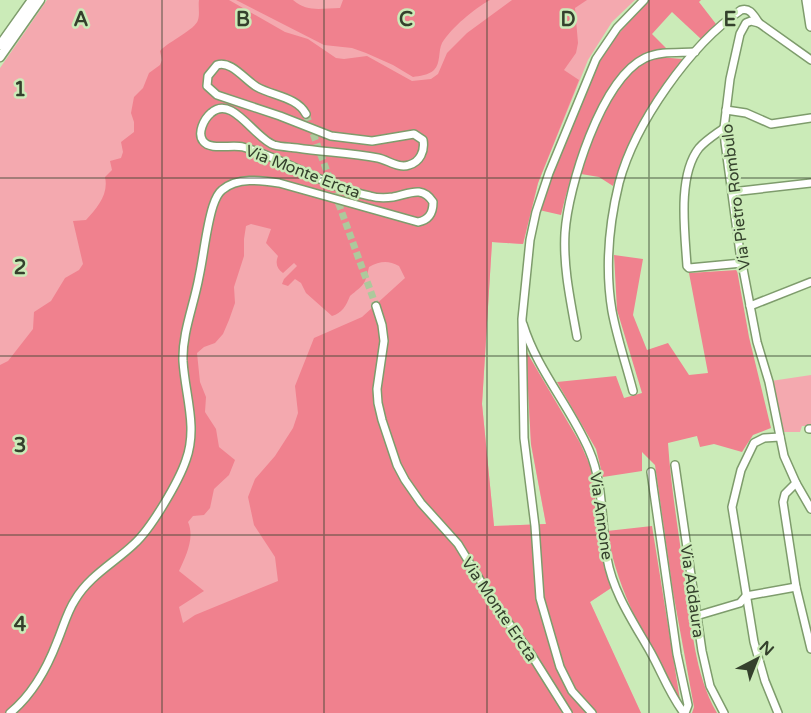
<svg xmlns="http://www.w3.org/2000/svg" width="811" height="713" viewBox="0 0 811 713" font-family="'Varela Round',sans-serif">
<style>
.green{fill:#f4a9af}
.forest{fill:#f0818e;fill-rule:evenodd}
.lines{fill:none;stroke-linecap:round;stroke-linejoin:round}
.minor-tunnel{stroke:#adc99c;stroke-width:7;stroke-dasharray:7 3.5;stroke-linecap:butt}
.minor-casing{stroke:#7e9c6c;stroke-width:10}
.tertiary-casing{stroke:#7e9c6c;stroke-width:11}
.secondary-casing{stroke:#7e9c6c;stroke-width:12}
.minor{stroke:#fff;stroke-width:7}
.tertiary{stroke:#fff;stroke-width:8}
.secondary{stroke:#fff;stroke-width:9}
.grid{fill:none;stroke:#34402c;stroke-width:1.5;stroke-opacity:0.55}
.labels{text-anchor:middle;stroke-width:5;stroke-linejoin:round;paint-order:stroke}
.street-label{font-size:16px;fill:#34402c;stroke:#cbebb8}
.grid-label{font-size:20px;text-anchor:middle;font-weight:bold;fill:#34402c;stroke:#cbebb8;stroke-width:5;stroke-linejoin:round;paint-order:stroke}
</style>
<rect width="100%" height="100%" fill="#cbebb8"/>
<!-- green -->
<g class="green">
<path d="M47,0h588l-23,22 -24,38 -50,123 -15,61 -31,-2 -10,162 12,122 52,-2 -15,-80 -5,-93 54,92 11,25 12,93 8,27 -21,14 51,111h-641v-645z"/>
<path d="M811,375v51h-9l-2,6h-16l-13,-51z"/>
</g>
<!-- forest -->
<g class="forest">
<path d="M199,0h30l56,32 23,7 28,19 8,1 23,-3 45,25 19,-2 7,-5 9,-21 20,-20 45,-33h75l-12,8 3,35 -2,10 -12,17 15,10 -41,103 -15,61 -31,-2 -10,162 12,122 52,-2 -15,-80 -5,-93 54,92 11,25 12,93 8,27 -21,14 51,111h-641v-348l8,-4 25,-32 1,-17 17,-11 14,-23 14,-8 4,-6 -10,-43 13,-1c11,-12 23,-26 19,-43l7,-7 -2,-9 11,-3 2,-6 -2,-10 13,-10v-10l-3,-9 3,-16 9,-9 6,-15 11,-8 2,-5 -2,-9c9,-10 35,-21 38,-31 2,-6 0,-14 1,-20zM251,224l20,5 -5,14 12,13c-3,7 -1,13 5,17l11,-10 3,3 -13,13 -2,5 6,2 7,-7 6,4 5,10 26,23c10,-3 14,-10 18,-20 13,-11 15,-10 19,-29 11,-6 19,-7 30,-1l6,12 -43,39 -48,21 -19,48 3,27 -5,15 -18,28 -20,23 -7,18 6,28 21,32 3,24 -83,34 -12,8 -4,-16 25,-16 -25,-20c7,-15 16,-33 9,-49l5,-6 11,-1 6,-7 4,-19 15,-14 6,-15 -16,-13 -3,-18 -11,-17 1,-15 -6,-15 -3,-29 7,-6 11,-4 8,-9 6,-14 6,-17 -1,-16 10,-31v-17l2,-13z"/>
<path d="M236,0h57c15,13 29,8 47,8l3,-8h147c-15,8 -39,28 -48,43 -4,8 -1,20 -8,27 -5,5 -15,6 -21,7l-20,-12 -27,-12 -14,-5 -28,-3z"/>
<path d="M649,0h52l-2,2 17,22 -15,15 -29,-27 -20,22 15,15c-14,2 -27,6 -38,16 -9,8 -15,19 -22,30 -23,37 -36,78 -46,120l-22,-5 6,-19 56,-135 11,-15z"/>
<path d="M658,57l25,2c-30,39 -55,80 -70,127l-14,-9 -18,-3c13,-42 30,-101 77,-117z"/>
<path d="M614,255l29,4 -10,56 14,35 21,-7 21,32 19,-2 -19,-100 48,-3 12,67 22,91 -18,7 -11,17 -28,-8 -14,3 -3,-11 -29,7c3,46 11,91 17,137 7,45 9,93 32,133h-25l2,-6 -21,-115 -18,-127 -13,-13v19l-39,6 -7,-28 -39,-67 59,-6 8,22 18,-5 -25,-83z"/>
<path d="M652,526l28,174c-31,-56 -62,-104 -73,-169z"/>
</g>
<g class="lines">
<!-- minor-tunnel -->
<path class="minor-tunnel" d="M306,114l70,192"/>
<!-- minor casing -->
<g class="minor-casing">
<g id="minor">
<path d="M811,60l-52,-37 -8,-2 -5,2 -6,11 -10,45 -6,49 1,14 15,111 17,89 12,40 15,74 12,27 15,26"/>
<path d="M726,110l20,3 25,11 40,-6"/>
<path d="M724,128c-8,6 -18,12 -25,20 -22,28 -14,85 -12,118l2,2 53,-5"/>
<path d="M732,192l79,-9"/>
<path d="M376,306l6,19 2,16 -7,48 1,14 4,17 15,45 8,15 16,23 37,41 36,59 35,48 39,62"/>
<path d="M750,306l61,-24"/>
<path d="M523,324c14,46 47,82 66,126 15,34 12,72 18,108 6,35 27,65 44,95 11,20 19,42 33,60"/>
<path d="M577,337c-6,-34 -14,-69 -12,-104 3,-46 36,-154 80,-175 15,-7 33,-5 50,-6"/>
<path d="M633,391c-7,-27 -16,-53 -21,-80 -7,-42 -3,-87 7,-128 16,-60 71,-138 122,-173 9,-3 13,6 18,13"/>
<path d="M809,429h2"/>
<path d="M675,465l27,186 8,35 14,27"/>
<path d="M651,472l26,182 11,51 -3,8"/>
<path d="M796,483l-11,11 -2,8 13,85 15,62"/>
<path d="M696,616l44,-13 6,-7 50,-9"/>
<path d="M10,713c22,-18 37,-45 47,-71 6,-14 10,-30 18,-42 14,-24 39,-37 59,-56 17,-15 45,-63 52,-84 12,-33 -1,-65 -3,-99 -1,-28 11,-56 16,-84 5,-23 7,-49 14,-71 2,-6 4,-12 9,-16 15,-13 39,-10 57,-7l139,39c11,-2 15,-9 15,-20 -11,-17 -24,-8 -40,-5 -7,1 -16,1 -23,-1 -45,-9 -84,-37 -127,-49 -11,-3 -33,4 -40,-6 -6,-8 1,-22 8,-28 21,-19 43,25 63,32 7,2 15,2 23,3 27,4 54,5 81,10 10,2 21,11 31,7 11,-3 16,-14 14,-25l-9,-6 -42,7 -41,-5 -51,-20 -63,-21 -10,-9 1,-10 9,-11c14,-5 28,15 40,22 16,9 40,10 49,27"/>
<path d="M592,713l-20,-22 -12,-24 -20,-69 -5,-72 -11,-88 -2,-119 8,-79 6,-28 13,-39 47,-114 21,-31 27,-28"/>
<path d="M778,713l-13,-32 -11,-39 -22,-135 9,-37 13,-27 10,-5 16,-1"/>
</g>
</g>
<!-- tertiary casing -->
<g class="tertiary-casing">
<g id="tertiary">
<path d="M0,45l32,-45"/>
<path d="M0,57l40,-57"/>
</g>
</g>
<!-- secondary casing -->
<g class="secondary-casing">
<path id="secondary" d="M807,0l4,26"/>
</g>
<!-- minor -->
<use href="#minor" class="minor"/>
<!-- tertiary -->
<use href="#tertiary" class="tertiary"/>
<!-- secondary -->
<use href="#secondary" class="secondary"/>
</g>
<!-- grid -->
<path class="grid" d="M162,0v713M324,0v713M487,0v713M649,0v713M0,178h811M0,356h811M0,535h811"/>
<g class="labels">
<!-- street labels -->
<g class="street-label">
<text transform="translate(303 171) rotate(21)" y="6">Via Monte Ercta</text>
<text transform="translate(735 197) rotate(-97)" y="6">Via Pietro Rombulo</text>
<text transform="translate(602 516) rotate(82)" y="6">Via Annone</text>
<text transform="translate(693 591) rotate(82)" y="6">Via Addaura</text>
<text transform="translate(500 609) rotate(56)" y="6">Via Monte Ercta</text>
</g>
</g>
<g class="grid-label">
<text x="81" y="26">A</text>
<text x="243" y="26">B</text>
<text x="406" y="26">C</text>
<text x="568" y="26">D</text>
<text x="730" y="26">E</text>
<text x="20" y="96">1</text>
<text x="20" y="274">2</text>
<text x="20" y="452">3</text>
<text x="20" y="631">4</text>
</g>
<!-- north arrow -->
<g transform="translate(757 659) rotate(42)" stroke="#cbebb8" stroke-width="4.5" paint-order="stroke">
<path d="M0-4.5L10 22L0 15L-10 22Z" fill="#34402c"/>
<text y="-9" font-size="16" font-weight="bold" text-anchor="middle" fill="#34402c">N</text>
</g>
</svg>
